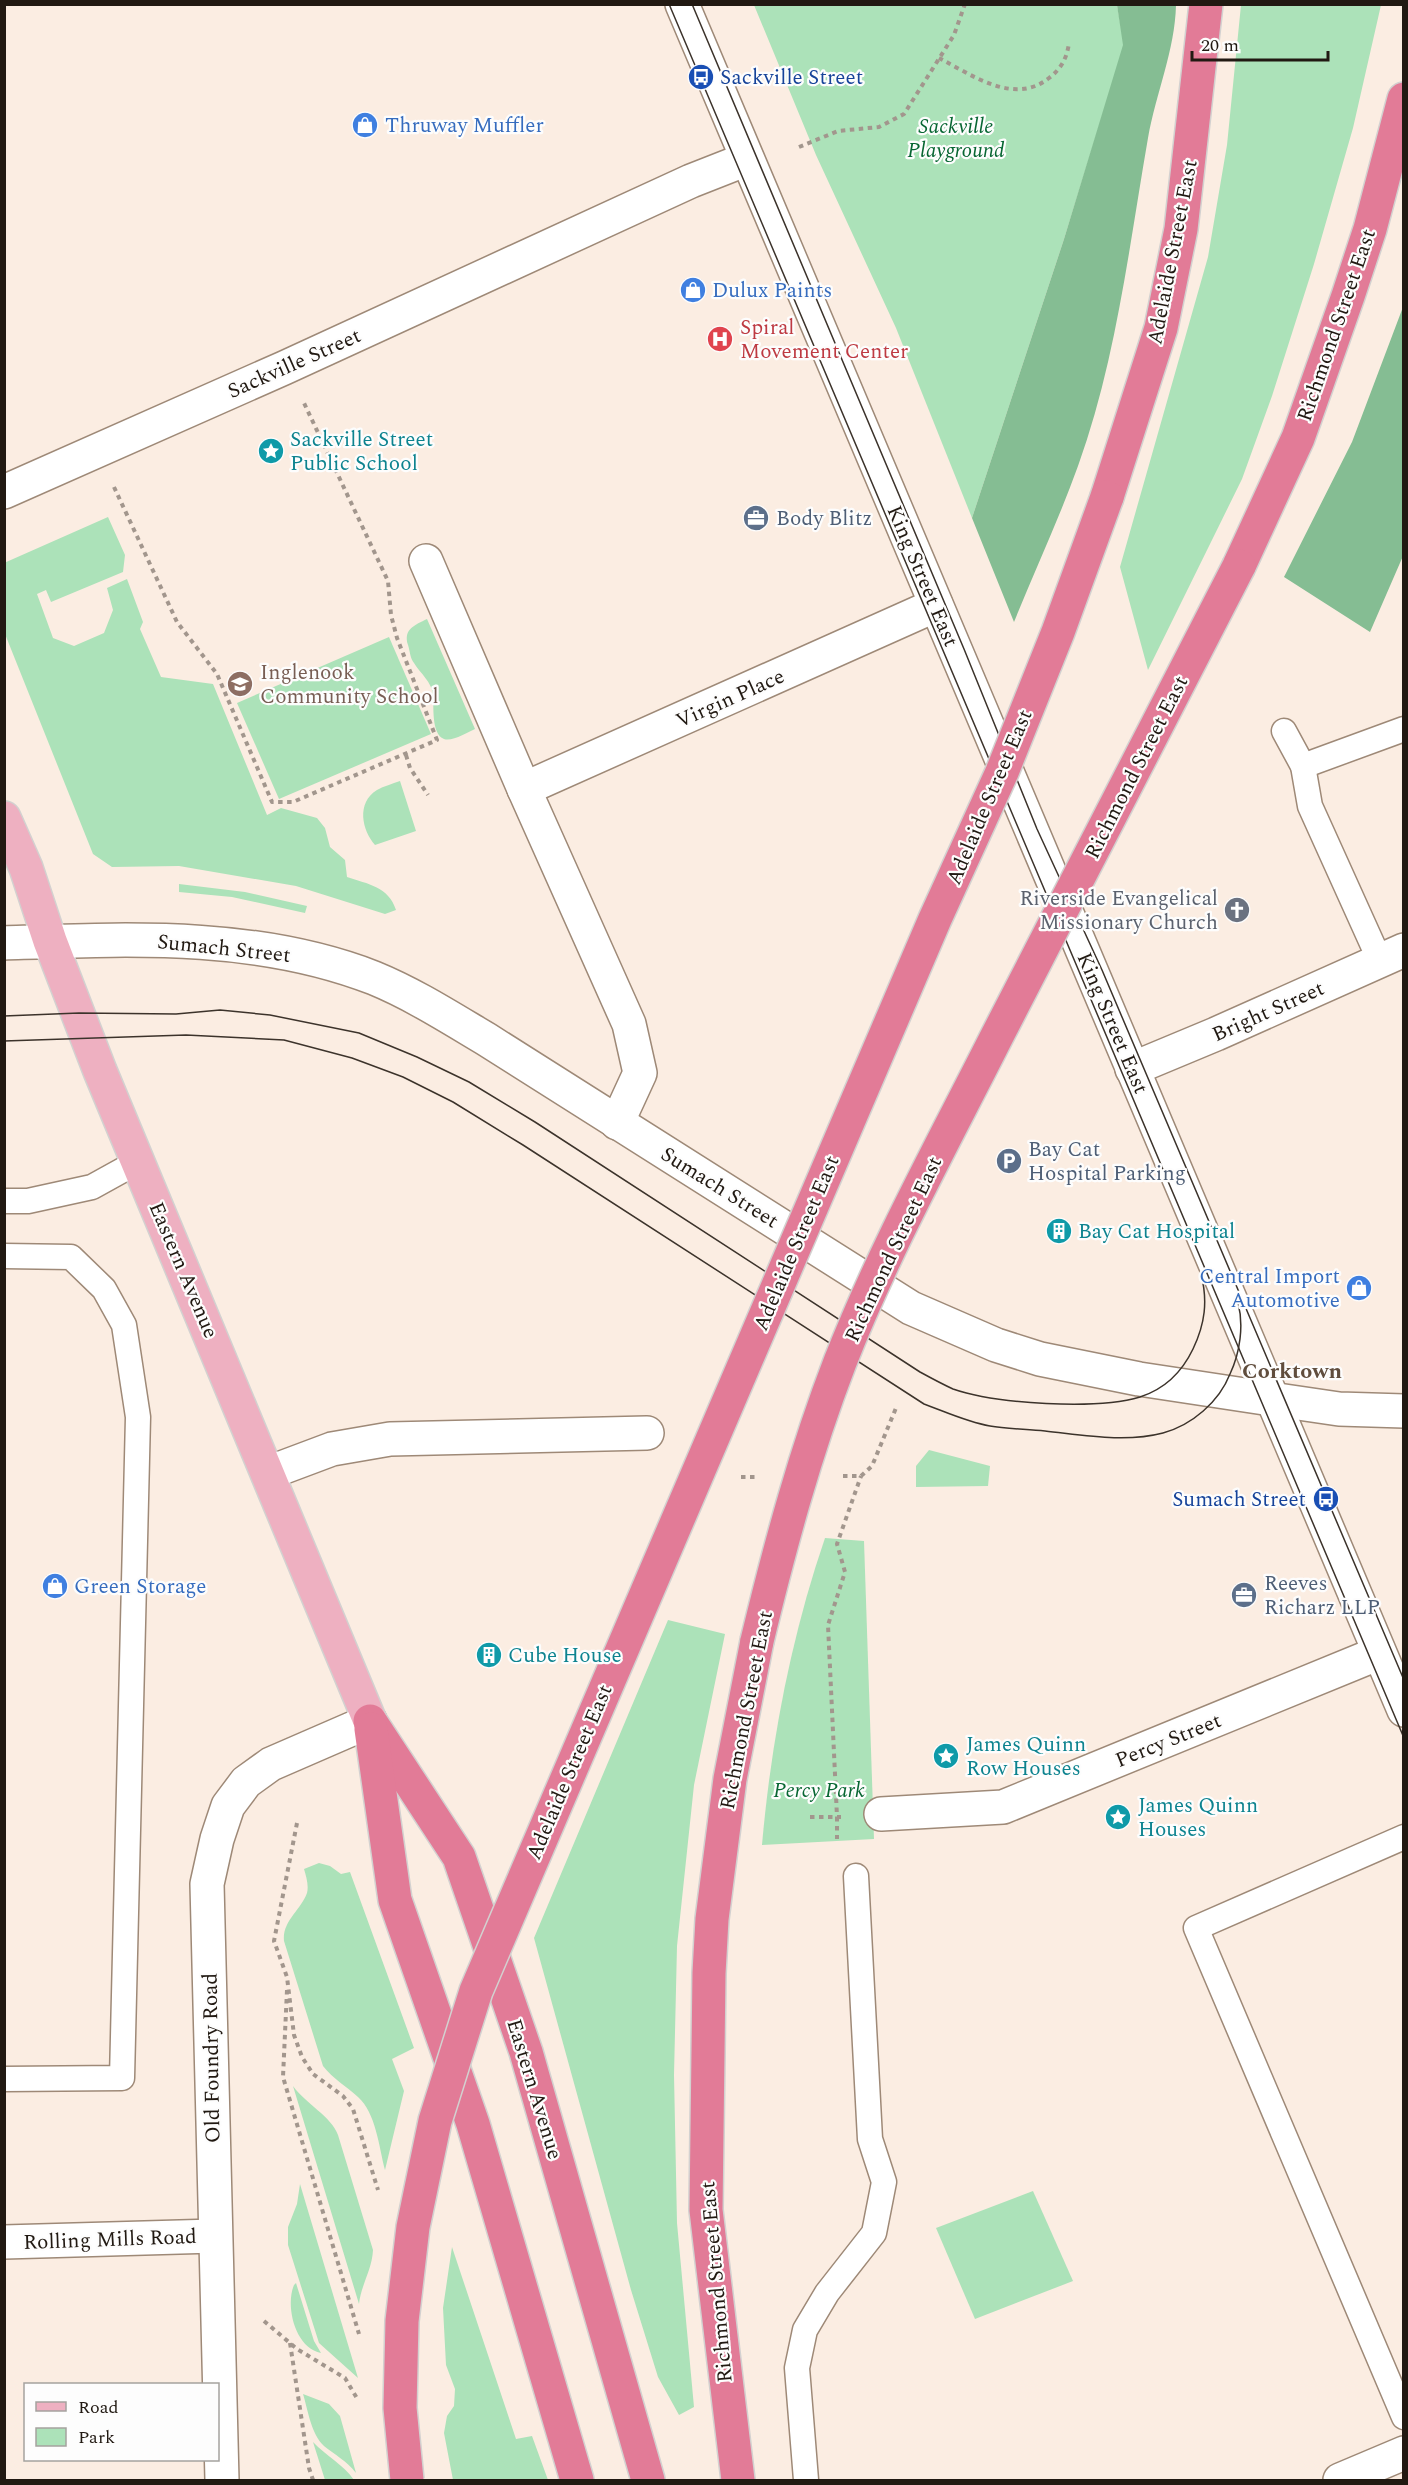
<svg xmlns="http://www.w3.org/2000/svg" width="1408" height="2485" viewBox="0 0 1408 2485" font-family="Spectral,serif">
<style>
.green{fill:#ace2b9}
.forest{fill:#85bd93}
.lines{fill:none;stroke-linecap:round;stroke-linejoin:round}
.lane-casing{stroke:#9e8977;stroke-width:27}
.street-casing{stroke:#9e8977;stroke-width:36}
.secondary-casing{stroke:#9e8977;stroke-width:36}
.primary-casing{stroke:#d3d1d0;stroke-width:36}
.highway-casing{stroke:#d3d1d0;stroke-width:36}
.path{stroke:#a2968d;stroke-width:4;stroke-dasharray:4.5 4.5;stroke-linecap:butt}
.lane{stroke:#fff;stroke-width:24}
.street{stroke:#fff;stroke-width:33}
.secondary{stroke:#fff;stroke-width:33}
.primary{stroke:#eeb0c1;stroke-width:33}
.highway{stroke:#e27b97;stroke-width:33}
.tram{stroke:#3c332b;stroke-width:1.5}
.highway-bridge-casing{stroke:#d3d1d0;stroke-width:36;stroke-linecap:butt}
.highway-bridge{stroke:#e27b97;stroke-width:33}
.labels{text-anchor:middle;stroke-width:4.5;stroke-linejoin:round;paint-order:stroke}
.transit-label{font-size:21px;fill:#164399;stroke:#fdfdfd;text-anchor:start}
.shop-label{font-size:21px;fill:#366cbe;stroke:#fdfdfd;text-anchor:start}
.park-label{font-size:21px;font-style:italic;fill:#076632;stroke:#fdfdfd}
.street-label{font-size:21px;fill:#211912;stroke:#fdfdfd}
.health-label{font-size:21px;fill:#be3a42;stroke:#fdfdfd;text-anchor:start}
.culture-label{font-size:21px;fill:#0d838f;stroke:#fdfdfd;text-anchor:start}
.service-label{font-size:21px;fill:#4e5e75;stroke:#fdfdfd;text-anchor:start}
.education-label{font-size:21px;fill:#785e54;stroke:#fdfdfd;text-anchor:start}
.worship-label{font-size:21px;fill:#5b616d;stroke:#fdfdfd;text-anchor:end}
.neighbourhood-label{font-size:22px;font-weight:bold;fill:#604d3d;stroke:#fdfdfd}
</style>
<rect width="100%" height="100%" fill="#fbede2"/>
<!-- green -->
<g class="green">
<path d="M754,5h363l7,40 -60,194 -92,279 -76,-190 -80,-173z"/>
<path d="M1241,5h140l-28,123 -39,136 -42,132 -30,83 -94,191 -28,-103 88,-310 19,-112z"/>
<path d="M108,517l17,38 -2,17 -72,30 -5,-12 -9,4 16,44 21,8 30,-13 9,-23 -6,-22 20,-9 16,43 -3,7 21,48 52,7 54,131 14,-7 36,10 8,10 5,19 15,13 2,17c21,7 42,10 49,33l-11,4 -89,-28 -117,-20 -67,1 -19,-13 -88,-220 -1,-71z"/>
<path d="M427,619l48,110c-7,3 -23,13 -31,10 -13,-5 -10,-33 -11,-44 -1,-13 -13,-22 -19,-32 -4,-5 -4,-12 -6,-18 -5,-16 7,-20 19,-26z"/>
<path d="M389,637l42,97 -152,65 -42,-96z"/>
<path d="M400,781l16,50 -41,14c-13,-15 -19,-42 2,-55 7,-4 15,-6 23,-9z"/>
<path d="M179,884l66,8 62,14 -2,7 -73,-16 -53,-5z"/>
<path d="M929,1450l61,16 -2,20 -72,1v-21z"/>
<path d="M825,1538l39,3 10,298 -112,6c9,-103 29,-208 63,-307z"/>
<path d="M668,1620l57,14 -31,151 -17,161 -3,129 3,148 17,184 -15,8 -21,-38 -27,-87 -97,-352z"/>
<path d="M319,1863l11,3 11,8 9,-2 64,176 -22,11 12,32 -19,79c-6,-23 -9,-57 -27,-73 -12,-11 -25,-18 -35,-31l-39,-125c-2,-20 17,-31 23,-48 2,-8 -1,-17 -3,-24z"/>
<path d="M293,2086c12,17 39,31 45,49l35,115c-1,20 -12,35 -14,54z"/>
<path d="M300,2184l58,194 -39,-35 -31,-98v-18l9,-23z"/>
<path d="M1033,2191l40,90 -98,38 -39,-91z"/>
<path d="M452,2247l64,192 16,-3 16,44h-95l-9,-47 3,-17 7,-10 1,-17 -9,-24 -3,-57z"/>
<path d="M296,2283l18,58 7,12c-26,-5 -36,-47 -27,-68z"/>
<path d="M303,2394l26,10 11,12 16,57c-9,-12 -21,-18 -32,-27 -13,-12 -16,-36 -21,-52z"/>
<path d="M313,2442c13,14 30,22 41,38h-29z"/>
</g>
<!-- forest -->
<g class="forest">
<path d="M1117,5h59c-1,45 -20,88 -28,133 -19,109 -32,223 -70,328 -19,53 -43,104 -64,156l-42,-104 92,-279 59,-194z"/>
<path d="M1403,307v249l-33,76 -86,-55 68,-135z"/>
</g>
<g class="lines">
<!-- lane casing -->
<g class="lane-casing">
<g id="lane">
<path d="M1284,731l19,35 7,40 70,155"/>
<path d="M1303,766l101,-37"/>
<path d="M4,1201h24l64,-14 47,-26"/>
<path d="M4,1256l67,1 33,32 20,36 14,92 -16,661 -118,1"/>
<path d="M1404,1837l-208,91 208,489"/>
<path d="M806,2480l-9,-112 8,-38 22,-37 47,-60 10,-51 -14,-43 -14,-263"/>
</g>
</g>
<!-- street casing -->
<g class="street-casing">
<g id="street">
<path d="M4,492l280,-124 407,-187 56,-22"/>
<path d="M426,561l98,228 105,235 11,49 -23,50"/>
<path d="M524,789l412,-184"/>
<path d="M1132,1069l84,-35 188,-84"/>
<path d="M1271,1399l68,10 65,2"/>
<path d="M268,1473l64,-24 58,-10 257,-6"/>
<path d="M881,1814l122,-7 376,-154"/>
<path d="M4,2242l211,-6"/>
<path d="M222,2480l-15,-596 10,-45 11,-33 18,-24 25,-18 99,-43"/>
<path d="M1340,2480l64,-27"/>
</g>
</g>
<!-- secondary casing -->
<g class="secondary-casing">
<g id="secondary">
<path d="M682,4l722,1706"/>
<path d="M4,943c124,-4 252,-11 370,35 39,16 75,39 112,61l425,269 85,37 44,14 99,20 132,20"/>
</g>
</g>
<!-- primary casing -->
<g class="primary-casing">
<path id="primary" d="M4,818l22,50 24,73 50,130 270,650"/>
</g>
<!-- highway casing -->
<g class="highway-casing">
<g id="highway">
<path d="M1107,497l54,-169 20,-99 25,-225"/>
<path d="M1239,566l59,-128 50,-142 22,-67 34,-130"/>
<path d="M370,1721l89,136 67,195 122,428"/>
<path d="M371,1729l24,171 78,224 104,356"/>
<path d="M738,2480l-32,-270 3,-237 3,-54 18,-140 27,-138"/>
</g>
</g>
<!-- path -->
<g class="path">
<path d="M939,58c33,17 75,48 110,20 12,-9 18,-20 20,-35"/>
<path d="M799,147l39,-16 41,-4 25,-13 50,-79 11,-31"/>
<path d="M114,487l63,135 40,52 55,128h21l144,-62 -40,-102 -6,-23 -3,-34 -84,-178"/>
<path d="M406,755l4,13 18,27"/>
<path d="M843,1476h18l11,-10 24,-58"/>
<path d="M741,1477h17"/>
<path d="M808,1790l42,-2"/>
<path d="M810,1817h27v22"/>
<path d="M841,1817h-4l-9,-192 17,-53 -8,-28 24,-68"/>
<path d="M297,1823l-23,118 13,36 7,58 8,22 11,17 30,22 10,13 25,81"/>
<path d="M287,1990l-4,87 76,257"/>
<path d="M264,2321l33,28 48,29 13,22"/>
<path d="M290,2343l19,125 4,12"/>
</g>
<!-- lane -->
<use href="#lane" class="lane"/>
<!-- street -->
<use href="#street" class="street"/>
<!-- secondary -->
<use href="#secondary" class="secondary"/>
<!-- primary -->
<use href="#primary" class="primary"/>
<!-- highway -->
<use href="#highway" class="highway"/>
<!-- tram -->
<g class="tram">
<path d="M669,4l735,1734"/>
<path d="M692,4l272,645 73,180 65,141 302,710"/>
<path d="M4,1016l75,-3 97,1 44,-4 50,5 89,18 58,24 52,25 66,40 385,250c11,6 22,12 33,17 43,15 143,21 187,8 25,-8 42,-25 53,-48 12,-25 15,-48 8,-75"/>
<path d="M4,1041l182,-6 98,5 68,18 51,19 50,25 70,43 401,259c22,8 43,18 66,22 17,3 36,3 55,5 38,4 80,12 118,2 29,-8 56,-31 67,-59 10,-21 14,-49 8,-71"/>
</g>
<!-- highway-bridge casing -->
<g class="highway-bridge-casing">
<g id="highway-bridge">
<path d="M757,1641c23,-95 48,-188 83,-279 44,-112 103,-219 157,-326 81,-157 161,-313 242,-470"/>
<path d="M407,2480l-7,-72 2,-87 11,-94 22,-106 41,-130 459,-1072 67,-147 56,-140 49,-135"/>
</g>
</g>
<!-- highway-bridge -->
<use href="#highway-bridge" class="highway-bridge"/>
</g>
<!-- icons -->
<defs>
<g id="bus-disc" transform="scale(1.35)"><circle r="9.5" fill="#1a4fb4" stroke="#fdfdfd"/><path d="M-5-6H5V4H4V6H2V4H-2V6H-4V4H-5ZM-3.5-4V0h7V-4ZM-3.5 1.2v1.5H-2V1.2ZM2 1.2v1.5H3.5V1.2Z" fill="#fff"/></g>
<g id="shop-disc" transform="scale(1.35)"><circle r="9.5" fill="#3f7fe0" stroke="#fdfdfd"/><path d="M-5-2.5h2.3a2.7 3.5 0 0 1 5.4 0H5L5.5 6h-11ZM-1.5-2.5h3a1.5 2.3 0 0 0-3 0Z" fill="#fff"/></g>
<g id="hospital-disc" transform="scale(1.35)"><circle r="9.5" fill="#e0444e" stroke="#fdfdfd"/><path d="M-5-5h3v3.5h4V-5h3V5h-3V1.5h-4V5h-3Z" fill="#fff"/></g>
<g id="sight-disc" transform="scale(1.35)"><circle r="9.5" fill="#0f9aa8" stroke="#fdfdfd"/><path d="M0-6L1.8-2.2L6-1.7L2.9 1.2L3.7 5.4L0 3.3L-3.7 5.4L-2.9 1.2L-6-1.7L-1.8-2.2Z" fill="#fff"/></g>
<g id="office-disc" transform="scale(1.35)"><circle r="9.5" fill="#5c6f8a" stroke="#fdfdfd"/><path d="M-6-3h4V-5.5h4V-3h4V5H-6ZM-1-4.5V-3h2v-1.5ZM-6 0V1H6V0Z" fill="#fff"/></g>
<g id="school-disc" transform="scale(1.35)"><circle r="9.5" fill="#8d6e63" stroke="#fdfdfd"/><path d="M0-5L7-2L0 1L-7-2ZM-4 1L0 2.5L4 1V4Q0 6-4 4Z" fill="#fff"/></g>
<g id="church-disc" transform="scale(1.35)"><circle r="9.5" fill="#6b7280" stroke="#fdfdfd"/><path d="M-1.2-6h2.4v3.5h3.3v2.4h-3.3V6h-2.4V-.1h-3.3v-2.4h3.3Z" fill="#fff"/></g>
<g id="parking-disc" transform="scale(1.35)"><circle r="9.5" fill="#5c6f8a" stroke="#fdfdfd"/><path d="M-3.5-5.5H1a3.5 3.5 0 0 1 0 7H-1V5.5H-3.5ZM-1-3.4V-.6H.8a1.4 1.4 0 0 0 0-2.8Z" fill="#fff"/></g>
<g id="building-disc" transform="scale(1.35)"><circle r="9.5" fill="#0f9aa8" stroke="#fdfdfd"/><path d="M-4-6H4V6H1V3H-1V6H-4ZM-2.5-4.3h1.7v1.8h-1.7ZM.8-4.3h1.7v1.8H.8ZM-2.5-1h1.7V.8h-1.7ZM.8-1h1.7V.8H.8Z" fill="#fff"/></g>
</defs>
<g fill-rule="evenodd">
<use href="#bus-disc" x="701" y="77"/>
<use href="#shop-disc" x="365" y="125"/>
<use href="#shop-disc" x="693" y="290"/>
<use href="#hospital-disc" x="720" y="339"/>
<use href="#sight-disc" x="271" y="451"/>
<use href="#office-disc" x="756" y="518"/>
<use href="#school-disc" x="240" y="684"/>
<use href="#church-disc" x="1237" y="910"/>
<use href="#parking-disc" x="1009" y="1161"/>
<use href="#building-disc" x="1059" y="1231"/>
<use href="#shop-disc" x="1359" y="1288"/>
<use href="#bus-disc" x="1326" y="1499"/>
<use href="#shop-disc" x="55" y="1586"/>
<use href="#office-disc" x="1244" y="1595"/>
<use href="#building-disc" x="489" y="1655"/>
<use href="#sight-disc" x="946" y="1756"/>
<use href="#sight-disc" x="1118" y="1817"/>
</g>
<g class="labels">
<!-- transit labels -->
<g class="transit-label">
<text x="720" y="84">Sackville Street</text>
<text x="1306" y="1506" text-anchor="end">Sumach Street</text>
</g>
<!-- shop labels -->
<g class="shop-label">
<text x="385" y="132">Thruway Muffler</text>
<text x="712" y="297">Dulux Paints</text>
<text x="1340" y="1283" text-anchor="end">Central Import<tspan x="1340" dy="24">Automotive</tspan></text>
<text x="74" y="1593">Green Storage</text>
</g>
<!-- park labels -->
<g class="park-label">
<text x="956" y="133">Sackville<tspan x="956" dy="24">Playground</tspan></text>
<text x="819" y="1797">Percy Park</text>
</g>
<!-- street labels -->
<g class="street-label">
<text transform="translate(1172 252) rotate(-79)" y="7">Adelaide Street East</text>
<text transform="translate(1336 325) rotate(-71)" y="7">Richmond Street East</text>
<text transform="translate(294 363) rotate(-24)" y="7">Sackville Street</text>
<text transform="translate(923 576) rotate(67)" y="7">King Street East</text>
<text transform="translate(730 698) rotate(-24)" y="7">Virgin Place</text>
<text transform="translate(1136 767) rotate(-63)" y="7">Richmond Street East</text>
<text transform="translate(989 797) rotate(-67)" y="7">Adelaide Street East</text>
<text transform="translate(224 948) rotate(6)" y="7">Sumach Street</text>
<text transform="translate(1268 1011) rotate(-24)" y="7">Bright Street</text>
<text transform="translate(1113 1023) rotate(67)" y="7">King Street East</text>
<text transform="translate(720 1187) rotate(32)" y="7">Sumach Street</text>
<text transform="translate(796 1243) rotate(-67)" y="7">Adelaide Street East</text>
<text transform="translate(893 1249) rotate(-65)" y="7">Richmond Street East</text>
<text transform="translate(184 1270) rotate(67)" y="7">Eastern Avenue</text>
<text transform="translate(746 1710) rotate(-79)" y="7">Richmond Street East</text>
<text transform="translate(1168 1740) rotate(-22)" y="7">Percy Street</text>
<text transform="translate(569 1772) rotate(-67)" y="7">Adelaide Street East</text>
<text transform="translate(211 2058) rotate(-91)" y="7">Old Foundry Road</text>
<text transform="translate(535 2089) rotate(73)" y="7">Eastern Avenue</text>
<text transform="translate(110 2239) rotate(-2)" y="7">Rolling Mills Road</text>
<text transform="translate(716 2282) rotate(-95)" y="7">Richmond Street East</text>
</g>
<!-- health labels -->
<g class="health-label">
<text x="740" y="334">Spiral<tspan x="740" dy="24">Movement Center</tspan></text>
</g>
<!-- culture labels -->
<g class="culture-label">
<text x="290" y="446">Sackville Street<tspan x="290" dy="24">Public School</tspan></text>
<text x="1078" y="1238">Bay Cat Hospital</text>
<text x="508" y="1662">Cube House</text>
<text x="966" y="1751">James Quinn<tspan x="966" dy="24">Row Houses</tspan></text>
<text x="1138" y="1812">James Quinn<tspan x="1138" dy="24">Houses</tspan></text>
</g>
<!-- service labels -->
<g class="service-label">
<text x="776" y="525">Body Blitz</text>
<text x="1028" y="1156">Bay Cat<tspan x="1028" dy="24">Hospital Parking</tspan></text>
<text x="1264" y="1590">Reeves<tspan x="1264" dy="24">Richarz LLP</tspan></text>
</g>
<!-- education labels -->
<g class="education-label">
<text x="260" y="679">Inglenook<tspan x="260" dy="24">Community School</tspan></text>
</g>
<!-- worship labels -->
<g class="worship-label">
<text x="1218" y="905">Riverside Evangelical<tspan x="1218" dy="24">Missionary Church</tspan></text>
</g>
<!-- neighbourhood labels -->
<g class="neighbourhood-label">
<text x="1292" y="1378">Corktown</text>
</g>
</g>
<!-- border -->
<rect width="1408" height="2485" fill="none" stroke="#211912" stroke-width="12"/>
<!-- legend -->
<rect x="24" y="2383" width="195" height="78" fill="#fdfdfd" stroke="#a5a29f" stroke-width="1.5"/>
<rect x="36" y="2402" width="30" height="9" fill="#eeb0c1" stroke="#a5a29f" stroke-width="1.5"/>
<text x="78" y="2413" font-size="18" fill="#211912">Road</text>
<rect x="36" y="2428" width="30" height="18" fill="#ace2b9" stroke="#a5a29f" stroke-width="1.5"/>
<text x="78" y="2443" font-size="18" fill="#211912">Park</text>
<!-- scale -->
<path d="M1192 51v9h136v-9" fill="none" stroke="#211912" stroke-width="3"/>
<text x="1201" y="51" font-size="18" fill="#211912" stroke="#fdfdfd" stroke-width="4.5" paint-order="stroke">20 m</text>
</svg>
